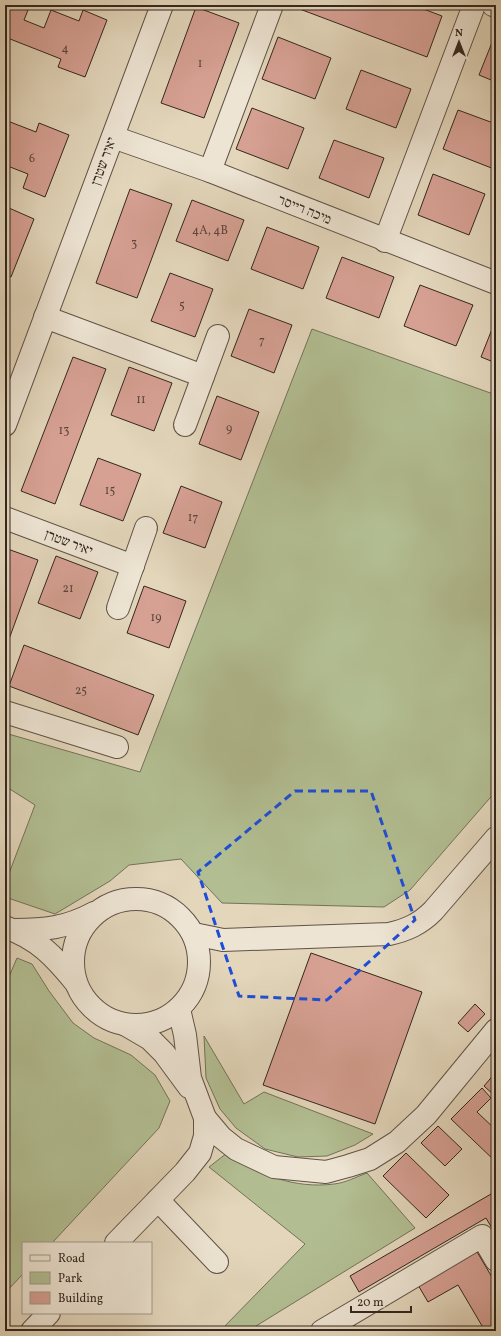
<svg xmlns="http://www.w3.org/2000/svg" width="501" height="1336" viewBox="0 0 501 1336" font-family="Vollkorn,'Frank Ruhl Libre',serif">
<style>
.green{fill:#b2be92;stroke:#737259}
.building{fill:#d6a093;stroke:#342720}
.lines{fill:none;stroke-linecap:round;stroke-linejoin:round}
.minor-casing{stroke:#605347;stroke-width:24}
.minor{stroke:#ede4d3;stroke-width:22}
.marked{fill:none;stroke:#1d4ed8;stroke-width:3;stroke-dasharray:8 5;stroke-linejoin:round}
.labels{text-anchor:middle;stroke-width:3;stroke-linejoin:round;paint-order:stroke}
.number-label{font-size:12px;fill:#5c453d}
.street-label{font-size:14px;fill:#342720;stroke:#ede4d3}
</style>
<rect width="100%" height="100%" fill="#e3d6bb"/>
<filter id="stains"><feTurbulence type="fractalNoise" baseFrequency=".005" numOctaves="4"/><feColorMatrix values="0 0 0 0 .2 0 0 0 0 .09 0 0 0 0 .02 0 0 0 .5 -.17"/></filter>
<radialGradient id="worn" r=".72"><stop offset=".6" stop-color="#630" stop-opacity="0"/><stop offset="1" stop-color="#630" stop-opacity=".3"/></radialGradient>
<!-- green -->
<g class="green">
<path d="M312,329l184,66v396l-86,99 -26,17 -162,-4 -41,-44 -52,6 -19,16 -55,33 -50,-17v-13l30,-79 -30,-19v-53l135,39z"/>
<path d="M17,958l15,6 17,27 24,32 21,15 37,17 24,20 15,26 -11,27 -107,115h-29v31l-18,19v-307z"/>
<path d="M204,1036l40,68 20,-12 109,42 -18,11 -28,11 -29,1 -33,-8 -29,-21 -16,-19 -14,-31z"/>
<path d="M227,1153c32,22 68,36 107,31 11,-1 22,-7 33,-11l48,55 -167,103h-28l85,-87 -96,-77z"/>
</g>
<!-- building -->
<g class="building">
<path d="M5,5h25l-6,15 20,8 7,-18 28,11 4,-11 24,10 -22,57 -27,-10 3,-8 -56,-22z"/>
<path d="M298,5h115l29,11 -15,41 -130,-49z"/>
<path d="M196,7l43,16 -35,95 -43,-15z"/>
<path d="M495,35h1v47l-17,-7z"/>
<path d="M278,37l53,21 -16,41 -53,-20z"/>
<path d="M361,70l50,19 -15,39 -50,-19z"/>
<path d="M252,108l52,20 -16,41 -52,-20z"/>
<path d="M458,110l38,14v39l-2,6 -51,-20z"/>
<path d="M5,120l31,12 3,-9 30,12 -24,62 -22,-9 5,-14 -23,-9 1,-18h-1z"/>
<path d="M334,140l50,18 -15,40 -50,-20z"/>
<path d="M433,174l52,20 -16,41 -51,-20z"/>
<path d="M130,189l42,15 -35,94 -41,-15z"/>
<path d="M192,200l52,20 -16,41 -52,-20z"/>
<path d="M9,208l25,11 -23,58 -6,-3v-57z"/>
<path d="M267,227l52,20 -16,42 -52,-20z"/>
<path d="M342,257l52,20 -15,41 -53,-20z"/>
<path d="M170,273l43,16 -18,48 -44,-16z"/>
<path d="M420,285l53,20 -17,41 -52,-20z"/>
<path d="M249,309l43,16 -18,48 -43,-17z"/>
<path d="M496,319v44l-15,-6z"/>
<path d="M73,357l33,12 -51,135 -34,-13z"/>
<path d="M129,367l43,16 -18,48 -43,-16z"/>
<path d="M217,396l42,16 -18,48 -42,-16z"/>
<path d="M98,458l43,16 -18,47 -43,-16z"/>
<path d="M181,486l41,16 -17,46 -42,-15z"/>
<path d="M5,548l33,12 -33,90z"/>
<path d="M56,556l42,16 -18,47 -42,-16z"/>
<path d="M144,586l42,15 -17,47 -42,-15z"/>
<path d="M24,645l130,50 -16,40 -129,-49z"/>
<path d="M311,953l111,39 -47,132 -112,-39z"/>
<path d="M475,1004l10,10 -17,18 -10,-9z"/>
<path d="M496,1072v25l-12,-11z"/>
<path d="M482,1088l9,10 -14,14 19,18v32l-45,-43z"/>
<path d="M438,1126l24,23 -17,17 -24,-23z"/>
<path d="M406,1153l43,42 -23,23 -43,-42z"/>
<path d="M491,1194l5,8v33l-10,-17 -127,74 -9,-16z"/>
<path d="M476,1250l20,34v47h-11l-27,-46 -30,17 -10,-17z"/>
<path d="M353,1323l5,8h-20z"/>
</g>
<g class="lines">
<!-- minor casing -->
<g class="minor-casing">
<g id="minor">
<path d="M493,5l3,1"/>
<path d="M113,137l97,34 286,112"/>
<path d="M210,171l62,-166"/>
<path d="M385,241l88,-233"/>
<path d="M45,317l158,59"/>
<path d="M5,425l157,-420"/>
<path d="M185,425l33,-89"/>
<path d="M5,518l128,48"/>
<path d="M118,608l28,-80"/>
<path d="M5,712l112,35"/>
<circle cx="136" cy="962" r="63"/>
<path d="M5,927c33,12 49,29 71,56"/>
<path d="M14,930c31,0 52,-2 80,-17"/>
<path d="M194,934l29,6 166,-6c18,-4 31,-10 44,-23l63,-73"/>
<path d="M126,1025l24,14 14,14 25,34"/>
<path d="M205,1118l16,19 15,12 38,18 52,5 22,-6 22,-7 27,-17 29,-27 70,-85"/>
<path d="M158,1200l59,62"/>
<path d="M116,1243l69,-71 15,-19 5,-17v-18l-15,-40 -5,-43 -6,-26"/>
<path d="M32,1331l17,-18"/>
<path d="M322,1331l160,-95 14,24"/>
</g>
</g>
<!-- minor -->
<use href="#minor" class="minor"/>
</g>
<!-- marked area -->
<path class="marked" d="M295,791h76l44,129 -88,80 -88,-4 -41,-124z"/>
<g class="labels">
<!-- number labels -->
<g class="number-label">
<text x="65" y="52">4</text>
<text x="200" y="67">1</text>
<text x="32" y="162">6</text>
<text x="210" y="234">4A, 4B</text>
<text x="134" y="247">3</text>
<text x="182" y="309">5</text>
<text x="262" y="344">7</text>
<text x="141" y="403">11</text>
<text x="229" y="432">9</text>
<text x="64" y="434">13</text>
<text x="110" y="494">15</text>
<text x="193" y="521">17</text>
<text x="68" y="592">21</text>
<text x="156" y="621">19</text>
<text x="81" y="694">25</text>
</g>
<!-- street labels -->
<g class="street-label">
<text transform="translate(103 161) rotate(-70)" y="5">יאיר שטרן</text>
<text transform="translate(305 209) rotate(22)" y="5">מיכה רייסר</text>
<text transform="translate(69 542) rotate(21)" y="5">יאיר שטרן</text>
</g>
</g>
<!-- margin -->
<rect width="501" height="1336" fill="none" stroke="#e3d6bb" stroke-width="20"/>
<rect x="6" y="6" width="489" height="1324" fill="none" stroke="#342720" stroke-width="2"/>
<rect x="10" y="10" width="481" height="1316" fill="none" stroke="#342720"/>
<!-- legend -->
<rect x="22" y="1242" width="130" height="72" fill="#ede4d3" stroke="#a3988b"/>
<rect x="30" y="1255" width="20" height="6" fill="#ede4d3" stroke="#a3988b"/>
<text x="58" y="1262" font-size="12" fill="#342720">Road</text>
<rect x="30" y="1272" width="20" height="12" fill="#b2be92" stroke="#a3988b"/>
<text x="58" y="1282" font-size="12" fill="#342720">Park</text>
<rect x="30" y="1292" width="20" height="12" fill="#d6a093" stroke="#a3988b"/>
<text x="58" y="1302" font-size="12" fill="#342720">Building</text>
<!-- north arrow -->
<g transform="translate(459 42)" stroke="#ede4d3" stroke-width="3" paint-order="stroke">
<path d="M0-3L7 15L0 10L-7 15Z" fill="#342720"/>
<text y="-6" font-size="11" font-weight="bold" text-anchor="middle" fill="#342720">N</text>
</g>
<!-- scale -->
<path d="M351 1306v6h60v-6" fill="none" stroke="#342720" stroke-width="2"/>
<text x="357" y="1306" font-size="12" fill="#342720" stroke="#ede4d3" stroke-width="3" paint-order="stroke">20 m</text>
<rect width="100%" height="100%" filter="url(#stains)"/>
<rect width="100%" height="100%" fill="url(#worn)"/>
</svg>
